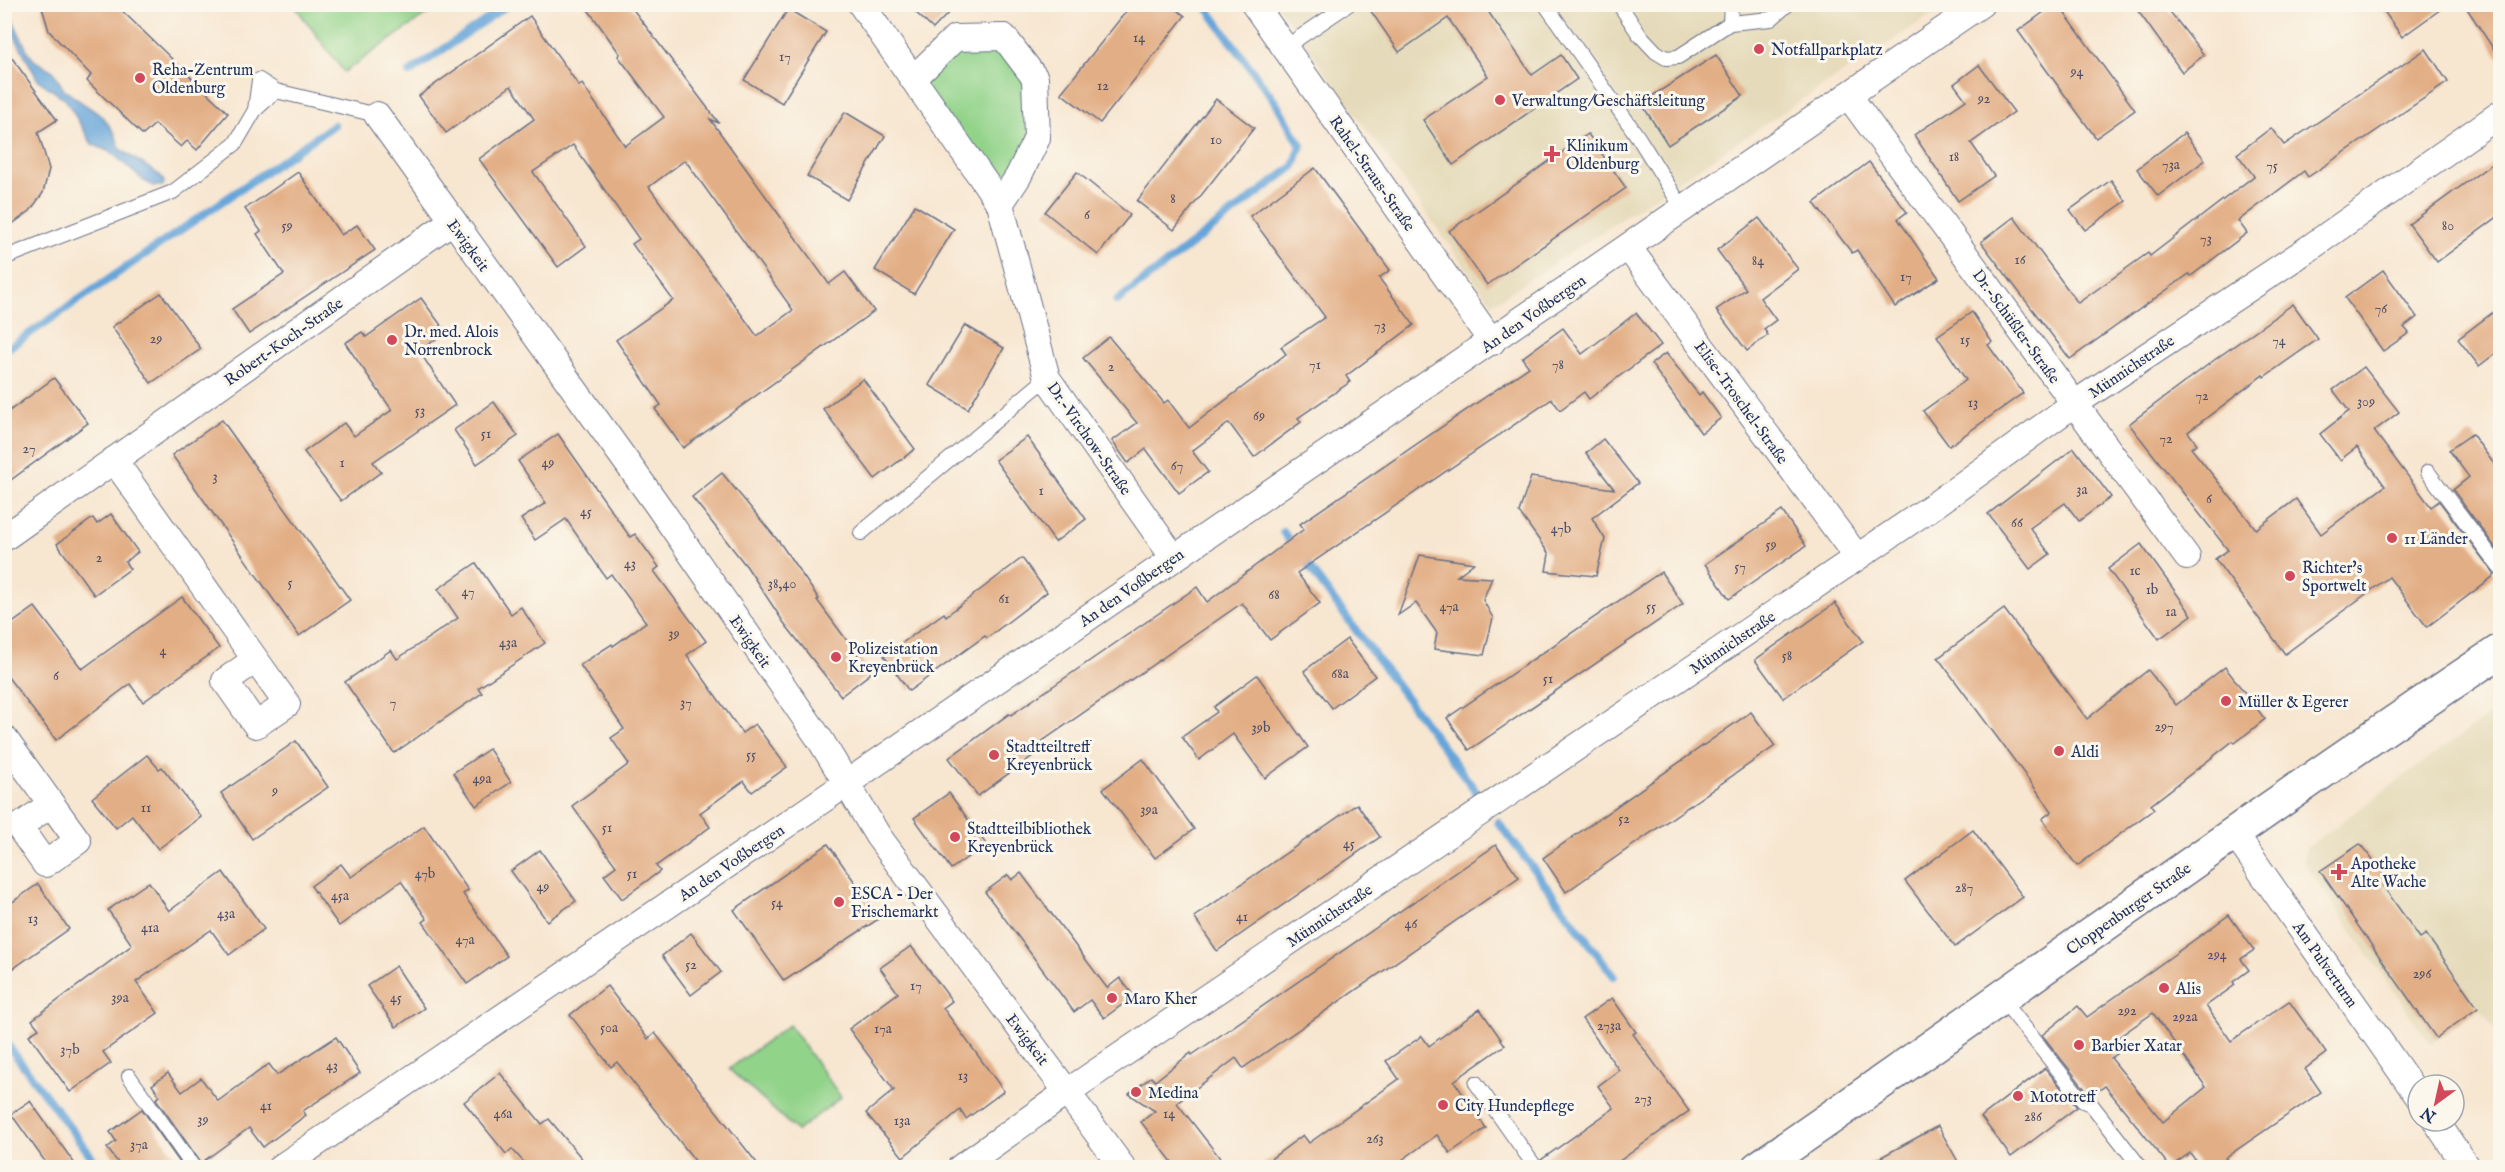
<svg xmlns="http://www.w3.org/2000/svg" width="2505" height="1172" viewBox="0 0 2505 1172" font-family="'IM FELL English',serif">
<style>
.built{fill:#e5daba}
.green{fill:#92d38a;stroke:#568174;stroke-width:1.5}
.water{fill:#66a5d9;stroke:#406a9c;stroke-width:1.5}
.lines{fill:none;stroke-linecap:round;stroke-linejoin:round}
.stream{stroke:#66a5d9;stroke-width:8}
.building{fill:#e2ae85;fill-rule:evenodd}
.lane-casing{stroke:#686f86;stroke-width:16}
.street-casing{stroke:#686f86;stroke-width:28}
.secondary-casing{stroke:#686f86;stroke-width:36}
.lane{stroke:#fff;stroke-width:14}
.street{stroke:#fff;stroke-width:26}
.secondary{stroke:#fff;stroke-width:33}
.poi-dot{fill:#d1495b;stroke:#fbf7ec;stroke-width:2}
.labels{text-anchor:middle;stroke-width:6;stroke-linejoin:round;paint-order:stroke}
.number-label{font-size:14px;fill:#4d4f68}
.poi-label{font-size:16px;fill:#1b2f5e;stroke:#fbf7ec;text-anchor:start}
.street-label{font-size:16px;fill:#1b2f5e;stroke:#fbf7ec}
</style>
<rect width="100%" height="100%" fill="#fbf7ec"/>
<filter id="ink" filterUnits="userSpaceOnUse"><feTurbulence type="fractalNoise" baseFrequency=".0167" numOctaves="2"/><feDisplacementMap in="SourceGraphic" scale="12" xChannelSelector="R" yChannelSelector="G"/><feConvolveMatrix kernelMatrix="1 2 1 2 8 2 1 2 1" color-interpolation-filters="sRGB"/></filter>
<filter id="wash" filterUnits="userSpaceOnUse"><feTurbulence type="fractalNoise" baseFrequency=".008" numOctaves="4" result="noise"/><feDisplacementMap in="SourceGraphic" scale="24" xChannelSelector="R" yChannelSelector="G"/><feGaussianBlur stdDeviation="1.35" result="paint"/><feColorMatrix in="noise" values="0 0 0 0 0 0 0 0 0 0 0 0 0 0 0 0 0 1.4 0 .05"/><feComposite in="paint" operator="in"/></filter>
<g filter="url(#wash)">
<rect width="100%" height="100%" fill="#f7e6d0"/>
<!-- built -->
<g class="built">
<path d="M1277,5h669l-454,299z"/>
<path d="M2500,707v328l-20,-26 -49,35 -128,-183 3,-13z"/>
</g>
<!-- green -->
<g class="green">
<path d="M294,5h146l-96,67z"/>
<path d="M1004,37l31,41 2,60 -37,66 -87,-125 42,-41z"/>
<path d="M789,1025l52,72 -44,34 -68,-62z"/>
</g>
<!-- water -->
<path class="water" d="M5,4l24,50 6,7 18,10 11,19 39,27 12,17 5,15 41,27 3,6 -1,4h-9l-10,-5 -32,-28 -20,-9 -26,-44 -28,-20 -24,-45 -9,-8z"/>
<g class="lines">
<!-- stream -->
<g class="stream">
<path d="M409,73l100,-69"/>
<path d="M1117,301l177,-135 7,-21 -25,-42 -72,-99"/>
<path d="M4,351l330,-226"/>
<path d="M1283,532l194,261"/>
<path d="M1498,822l116,154"/>
<path d="M4,1040l96,128"/>
</g>
</g>
<g id="blocks">
<!-- building -->
<g class="building">
<path d="M41,4h74l113,109 -31,37 -10,-9 -6,6 -26,-23 -12,11 -56,-54 4,-6 -42,-44z"/>
<path d="M584,4h45l90,119 -9,-4 119,165 16,-12 29,39 -191,137 -28,-39 6,-4 -45,-65 57,-40 -41,-56 7,-5 -66,-94 -40,27 53,74 -28,21 -79,-108 55,-40 -23,-33 -65,47 -27,-37 111,-80 49,70 3,-2 43,62 39,-29 -46,-61 2,-2zM685,160l108,150 -36,26 -108,-149z"/>
<path d="M907,4h50l-24,25z"/>
<path d="M1132,4h37l16,12 -85,107 -39,-30z"/>
<path d="M1366,4h117l49,71 29,-20 16,24 -124,86 -30,-45 65,-44 -40,-58 -49,34z"/>
<path d="M2055,4h3l77,106 -39,28 -78,-107z"/>
<path d="M2133,4h31l40,51 -22,17z"/>
<path d="M2379,4h69l-46,33z"/>
<path d="M2464,4h36v55z"/>
<path d="M788,9l38,23 -44,71 -38,-23z"/>
<path d="M4,47l53,73 -19,12 11,37 -6,24 -13,18 -26,19z"/>
<path d="M2426,49l22,33 -140,95 -4,-6 -66,50 9,12 -56,43 -2,-2 -119,85 -89,-117 33,-25 64,86 70,-50 2,3 104,-80 -17,-22 34,-26 13,17z"/>
<path d="M1716,55l27,41 -75,49 -27,-42z"/>
<path d="M1979,65l35,47 -43,31 23,33 -36,25 -44,-66 52,-35 -12,-16z"/>
<path d="M1216,99l38,29 -80,102 -37,-29z"/>
<path d="M845,112l40,24 -38,64 -40,-24z"/>
<path d="M2184,133l21,27 -47,36 -21,-27z"/>
<path d="M1588,134l38,54 -139,97 -38,-54z"/>
<path d="M2500,158v57l-63,47 -28,-38z"/>
<path d="M1869,162l38,50 -9,7 41,59 -44,29 -38,-57 -5,3 -38,-50z"/>
<path d="M1315,168l75,102 -11,8 35,47 -68,51 4,6 -52,36 3,4 -47,35 -25,-34 -37,28 16,21 -29,21 -33,-44 -18,14 -16,-22 25,-18 -54,-65 26,-21 55,66 4,-3 21,28 97,-74 -5,-7 44,-30 -75,-101z"/>
<path d="M298,172l43,63 16,-10 18,25 -126,84 -17,-25 52,-35 -27,-40 4,-3 -16,-22z"/>
<path d="M1077,172l53,43 -32,40 -53,-43z"/>
<path d="M2111,180l15,21 -41,29 -15,-20z"/>
<path d="M915,205l39,24 -40,65 -39,-24z"/>
<path d="M1759,218l39,51 -38,29 16,22 -12,9 4,6 -21,16 -31,-41 30,-21 -29,-39z"/>
<path d="M2383,270l34,47 -13,10 5,6 -26,18 -38,-53z"/>
<path d="M161,293l40,56 -50,34 -39,-56z"/>
<path d="M421,298l25,34 -27,19 36,54 -82,57 8,10 -40,29 -37,-49 40,-29 10,13 38,-26 -47,-67 17,-11 4,5z"/>
<path d="M2293,304l25,35 -54,38 -1,-2 -75,57 9,12 -6,4 65,81 40,-30 25,35 64,-48 -28,-39 -17,13 -20,-26 29,-23 -16,-21 31,-23 35,45 -25,19 57,76 8,-6 56,74 -68,52 -38,-50 -104,77 -70,-95 13,-9 -99,-126 88,-66z"/>
<path d="M2500,307v43l-21,16 -21,-27z"/>
<path d="M1972,312l20,30 -4,3 35,48 -74,53 -26,-35 43,-31 -29,-44z"/>
<path d="M1636,313l25,32 -72,54 -5,-7 -24,18 -8,-11 -255,174 23,30 -50,37 -28,-37 -208,144 4,5 -60,44 -29,-38 60,-44 2,1 186,-128 10,15 97,-73 -4,-5 229,-157 -7,-9 41,-30 19,26z"/>
<path d="M965,325l39,23 -36,61 -39,-24z"/>
<path d="M1666,353l33,42 3,-3 19,26 -20,15 -50,-69z"/>
<path d="M54,378l34,45 -84,62v-70z"/>
<path d="M863,379l52,70 -40,30 -52,-70z"/>
<path d="M494,402l24,34 -41,28 -23,-34z"/>
<path d="M222,420l128,180 -51,36 -127,-181z"/>
<path d="M558,434l72,103 5,-3 24,33 -5,4 52,70 -19,14 55,78 13,-9 32,43 -35,25 -8,-11 -44,32 10,14 -54,39 4,5 -38,28 -18,-24 12,-9 -44,-60 57,-42 -18,-26 13,-9 -44,-64 32,-21 1,2 33,-24 -35,-48 -5,4 -40,-59 -31,21 -14,-21 25,-16 -28,-42z"/>
<path d="M2472,434l28,38v82l-47,-64 16,-13 -20,-27z"/>
<path d="M1027,437l59,82 -31,23 -60,-82z"/>
<path d="M1603,439l35,44 -46,35 13,21 -9,37 -50,-5 3,-17 -30,-42 12,-35 83,12 -28,-36z"/>
<path d="M2074,448l37,49 -32,24 -14,-18 -35,25 20,26 -20,15 -42,-55z"/>
<path d="M722,473l58,70 39,56 -2,1 54,73 -30,23 -57,-73 -37,-56 -55,-70z"/>
<path d="M1782,511l24,35 -77,53 -24,-35z"/>
<path d="M111,514l27,38 -13,10 5,7 -36,26 -37,-51 36,-26 4,6z"/>
<path d="M2141,544l51,71 -33,24 -51,-70z"/>
<path d="M1420,555l54,8 -17,13 35,2 -9,22 10,18 -9,37 -50,-6 3,-16 -21,-30 -18,12z"/>
<path d="M1022,558l25,34 -60,46 -2,-2 -76,55 -25,-35 60,-43 2,3z"/>
<path d="M476,563l35,51 10,-7 24,36 -67,45 4,5 -88,60 -49,-71 46,-32 6,9 61,-41 -20,-29z"/>
<path d="M1661,572l22,32 -214,146 -22,-32z"/>
<path d="M182,597l37,51 -76,54 -13,-18 -74,56 -52,-68v-43l31,-22 47,62z"/>
<path d="M1835,603l28,38 -80,57 -28,-38z"/>
<path d="M2004,609l83,110 61,-49 28,35 49,-38 40,52 -30,24 -2,-2 -82,64 3,4 -77,57 -35,-47 10,-8 -114,-153z"/>
<path d="M1347,639l28,37 -43,32 -28,-37z"/>
<path d="M1257,675l51,72 -43,31 -32,-44 -34,26 -17,-23 35,-25 -3,-5z"/>
<path d="M1751,712l24,34 -209,146 -23,-34z"/>
<path d="M296,741l32,46 -76,52 -31,-46z"/>
<path d="M489,749l22,33 -35,24 -23,-33z"/>
<path d="M147,755l12,14 3,-2 39,50 -43,32 -26,-34 -16,13 -24,-30z"/>
<path d="M1143,759l51,70 -39,29 -52,-69z"/>
<path d="M949,793l37,51 -35,25 -37,-51z"/>
<path d="M1357,804l23,33 -163,114 -23,-34z"/>
<path d="M424,826l44,64 -5,4 44,62 -40,28 -44,-62 4,-3 -26,-38 -62,45 -28,-40 30,-22 10,13z"/>
<path d="M1973,830l50,67 -68,50 -50,-66z"/>
<path d="M828,844l52,74 -96,63 -50,-71z"/>
<path d="M2360,844l30,38 -7,4 37,52 6,-4 52,74 -42,30 -116,-167z"/>
<path d="M1496,845l23,32 -276,191 -7,-10 -59,45 50,64h-51l-35,-45 14,-11 -26,-17 22,-17 4,4 36,-28 1,2z"/>
<path d="M540,850l36,51 -29,20 -36,-50z"/>
<path d="M223,872l41,57 -35,26 -18,-25 -75,52 22,31 -55,39 8,11 -41,29 -41,-57 10,-6 -7,-9 100,-75 -24,-35 41,-28 20,29z"/>
<path d="M1021,873l86,115 13,-10 14,18 -30,22 -14,-18 -16,12 -89,-120 23,-17 4,5z"/>
<path d="M38,884l31,45 -65,46v-67z"/>
<path d="M2229,915l25,35 -13,9 8,11 -16,12 2,3 -29,21 25,35 58,-40 37,52 -21,16 16,23 -96,66 7,9h-31l-11,-14 -20,14 -65,-81 -12,9 -5,-2 -46,-58 36,-29 9,11zM2153,1013l53,74 -43,35 -52,-64 6,-4 -8,-10z"/>
<path d="M691,933l30,39 -30,23 -29,-39z"/>
<path d="M911,946l41,55 -9,7 61,83 -38,28 -6,-9 -57,47 -37,-44 28,-23 -45,-61 49,-36 -18,-25z"/>
<path d="M396,966l28,42 -28,19 -29,-41z"/>
<path d="M607,986l41,53 7,-6 105,134h-60l-83,-105 -6,5 -41,-52z"/>
<path d="M1612,998l24,34 -3,2 56,77 -78,56h-66l-4,-7 73,-52 -16,-22 21,-16 -37,-51z"/>
<path d="M1480,1009l25,36 -51,36 32,47 -36,25 -13,-18 -45,32h-132l43,-32 6,8 90,-64 -13,-18 36,-25 7,10z"/>
<path d="M336,1037l24,36 -57,38 3,4 -43,32 -14,-19 -48,35 -45,-64 4,-3 -8,-11 16,-12 14,19 19,-14 17,23 51,-37 8,11z"/>
<path d="M2045,1068l32,39 -66,50 -30,-40z"/>
<path d="M500,1073l42,51 7,-5 40,48h-61l-16,-18 -6,5 -42,-52z"/>
<path d="M30,1101l47,66h-28l-38,-53z"/>
<path d="M142,1109l41,58h-62l-14,-19 9,-7 -6,-9z"/>
<path d="M1938,1126l23,41h-98z"/>
</g>
</g>
</g>
<g filter="url(#ink)">
<use href="#blocks" fill-opacity="0" stroke="#686f86" stroke-width="1.5"/>
<g class="lines">
<!-- lane casing -->
<g class="lane-casing">
<g id="lane">
<path d="M1545,4l93,133 45,72"/>
<path d="M1619,4l20,30 17,18 10,6 12,-1 52,-34 41,-4 17,-15"/>
<path d="M1730,23l1,-19"/>
<path d="M1284,48l65,-44"/>
<path d="M276,91l-21,19 4,-30 17,11 101,24"/>
<path d="M4,258l169,-66 62,-48 20,-34"/>
<path d="M2428,472l72,96"/>
<path d="M861,533l186,-155"/>
<path d="M2001,998l82,103 8,3 50,64"/>
<path d="M129,1076l65,92"/>
<path d="M1476,1083l60,85"/>
</g>
</g>
<!-- street casing -->
<g class="street-casing">
<g id="street">
<path d="M861,4l139,200 47,174 127,180"/>
<path d="M1254,4l238,338"/>
<path d="M913,79l42,-41 49,-1 31,41 2,60 -19,39 -18,27"/>
<path d="M1848,95l339,462"/>
<path d="M377,115l279,388 165,238 57,95 245,332"/>
<path d="M1628,247l229,310"/>
<path d="M114,460l173,244 -31,21 -31,-44 30,-21"/>
<path d="M4,538l448,-317"/>
<path d="M4,738l74,103 -33,23 -26,-37 32,-23"/>
<path d="M2234,833l184,263"/>
<path d="M2436,1121l31,47"/>
<path d="M280,1168l522,-354 1179,-810"/>
<path d="M960,1168l107,-76 869,-588 138,-100 234,-155 192,-135"/>
</g>
</g>
<!-- secondary casing -->
<g class="secondary-casing">
<path id="secondary" d="M1758,1168c249,-171 491,-350 742,-517"/>
</g>
<!-- lane -->
<use href="#lane" class="lane"/>
<!-- street -->
<use href="#street" class="street"/>
<!-- secondary -->
<use href="#secondary" class="secondary"/>
</g>
</g>
<!-- markers -->
<g class="poi-dot">
<circle cx="1759" cy="49" r="6"/>
<circle cx="140" cy="78" r="6"/>
<circle cx="1500" cy="100" r="6"/>
<path d="M1549 145h6v6h6v6h-6v6h-6v-6h-6v-6h6z"/>
<circle cx="392" cy="340" r="6"/>
<circle cx="2392" cy="538" r="6"/>
<circle cx="2290" cy="576" r="6"/>
<circle cx="836" cy="657" r="6"/>
<circle cx="2226" cy="701" r="6"/>
<circle cx="2059" cy="751" r="6"/>
<circle cx="994" cy="755" r="6"/>
<circle cx="955" cy="837" r="6"/>
<path d="M2336 863h6v6h6v6h-6v6h-6v-6h-6v-6h6z"/>
<circle cx="839" cy="902" r="6"/>
<circle cx="2164" cy="988" r="6"/>
<circle cx="1112" cy="998" r="6"/>
<circle cx="2079" cy="1045" r="6"/>
<circle cx="1136" cy="1092" r="6"/>
<circle cx="2018" cy="1096" r="6"/>
<circle cx="1443" cy="1105" r="6"/>
</g>
<g class="labels">
<!-- number labels -->
<g class="number-label">
<text x="1139" y="42">14</text>
<text x="785" y="61">17</text>
<text x="2077" y="76">94</text>
<text x="1103" y="90">12</text>
<text x="1984" y="103">92</text>
<text x="1216" y="144">10</text>
<text x="1954" y="161">18</text>
<text x="2171" y="169">73a</text>
<text x="2272" y="170">75</text>
<text x="1173" y="203">8</text>
<text x="1087" y="219">6</text>
<text x="287" y="230">59</text>
<text x="2448" y="230">80</text>
<text x="2206" y="243">73</text>
<text x="2020" y="264">16</text>
<text x="1758" y="265">84</text>
<text x="1906" y="281">17</text>
<text x="2381" y="313">76</text>
<text x="1380" y="330">73</text>
<text x="156" y="343">29</text>
<text x="1965" y="344">15</text>
<text x="2279" y="345">74</text>
<text x="1315" y="369">71</text>
<text x="1558" y="369">78</text>
<text x="1111" y="371">2</text>
<text x="2202" y="400">72</text>
<text x="2366" y="406">309</text>
<text x="1973" y="407">13</text>
<text x="420" y="415">53</text>
<text x="1259" y="420">69</text>
<text x="486" y="438">51</text>
<text x="2166" y="443">72</text>
<text x="29" y="453">27</text>
<text x="342" y="467">1</text>
<text x="548" y="467">49</text>
<text x="1177" y="470">67</text>
<text x="215" y="481">3</text>
<text x="2082" y="494">3a</text>
<text x="1041" y="495">1</text>
<text x="2209" y="503">6</text>
<text x="586" y="516">45</text>
<text x="2017" y="527">66</text>
<text x="1561" y="533">47b</text>
<text x="1771" y="549">59</text>
<text x="99" y="562">2</text>
<text x="630" y="568">43</text>
<text x="1740" y="571">57</text>
<text x="2135" y="575">1c</text>
<text x="290" y="587">5</text>
<text x="782" y="588">38,40</text>
<text x="2152" y="594">1b</text>
<text x="468" y="596">47</text>
<text x="1274" y="599">68</text>
<text x="1004" y="603">61</text>
<text x="1449" y="611">47a</text>
<text x="1651" y="611">55</text>
<text x="2171" y="616">1a</text>
<text x="674" y="638">39</text>
<text x="508" y="647">43a</text>
<text x="163" y="655">4</text>
<text x="1787" y="660">58</text>
<text x="1340" y="678">68a</text>
<text x="56" y="680">6</text>
<text x="1548" y="683">51</text>
<text x="393" y="707">7</text>
<text x="686" y="707">37</text>
<text x="2164" y="731">297</text>
<text x="1261" y="732">39b</text>
<text x="751" y="759">55</text>
<text x="482" y="783">49a</text>
<text x="275" y="795">9</text>
<text x="146" y="812">11</text>
<text x="1149" y="814">39a</text>
<text x="1624" y="823">52</text>
<text x="607" y="832">51</text>
<text x="1349" y="848">45</text>
<text x="425" y="878">47b</text>
<text x="632" y="878">51</text>
<text x="543" y="891">49</text>
<text x="1964" y="892">287</text>
<text x="340" y="900">45a</text>
<text x="777" y="907">54</text>
<text x="226" y="918">43a</text>
<text x="1242" y="921">41</text>
<text x="33" y="923">13</text>
<text x="1411" y="928">46</text>
<text x="150" y="932">41a</text>
<text x="465" y="944">47a</text>
<text x="2217" y="959">294</text>
<text x="691" y="969">52</text>
<text x="2422" y="978">296</text>
<text x="916" y="990">17</text>
<text x="120" y="1002">39a</text>
<text x="396" y="1002">45</text>
<text x="2127" y="1015">292</text>
<text x="2185" y="1021">292a</text>
<text x="1609" y="1030">273a</text>
<text x="609" y="1032">50a</text>
<text x="883" y="1033">17a</text>
<text x="70" y="1054">37b</text>
<text x="332" y="1070">43</text>
<text x="963" y="1080">13</text>
<text x="1643" y="1103">273</text>
<text x="266" y="1110">41</text>
<text x="503" y="1118">46a</text>
<text x="1169" y="1118">14</text>
<text x="2033" y="1121">286</text>
<text x="203" y="1124">39</text>
<text x="902" y="1125">13a</text>
<text x="1375" y="1143">263</text>
<text x="139" y="1149">37a</text>
</g>
<!-- poi labels -->
<g class="poi-label">
<text x="1771" y="55">Notfallparkplatz</text>
<text x="152" y="75">Reha-Zentrum<tspan x="152" dy="18">Oldenburg</tspan></text>
<text x="1512" y="106">Verwaltung/Geschäftsleitung</text>
<text x="1566" y="151">Klinikum<tspan x="1566" dy="18">Oldenburg</tspan></text>
<text x="404" y="337">Dr. med. Alois<tspan x="404" dy="18">Norrenbrock</tspan></text>
<text x="2404" y="544">11 Länder</text>
<text x="2302" y="573">Richter's<tspan x="2302" dy="18">Sportwelt</tspan></text>
<text x="848" y="654">Polizeistation<tspan x="848" dy="18">Kreyenbrück</tspan></text>
<text x="2238" y="707">Müller &amp; Egerer</text>
<text x="1006" y="752">Stadtteiltreff<tspan x="1006" dy="18">Kreyenbrück</tspan></text>
<text x="2071" y="757">Aldi</text>
<text x="967" y="834">Stadtteilbibliothek<tspan x="967" dy="18">Kreyenbrück</tspan></text>
<text x="2351" y="869">Apotheke<tspan x="2351" dy="18">Alte Wache</tspan></text>
<text x="851" y="899">ESCA - Der<tspan x="851" dy="18">Frischemarkt</tspan></text>
<text x="2176" y="994">Alis</text>
<text x="1124" y="1004">Maro Kher</text>
<text x="2091" y="1051">Barbier Xatar</text>
<text x="1148" y="1098">Medina</text>
<text x="2030" y="1102">Mototreff</text>
<text x="1455" y="1111">City Hundepflege</text>
</g>
<!-- street labels -->
<g class="street-label">
<text transform="translate(1373 173) rotate(55)" y="6">Rahel-Straus-Straße</text>
<text transform="translate(469 245) rotate(54)" y="6">Ewigkeit</text>
<text transform="translate(1533 313) rotate(-35)" y="6">An den Voßbergen</text>
<text transform="translate(2017 326) rotate(54)" y="6">Dr.-Schüßler-Straße</text>
<text transform="translate(283 341) rotate(-35)" y="6">Robert-Koch-Straße</text>
<text transform="translate(2131 366) rotate(-34)" y="6">Münnichstraße</text>
<text transform="translate(1742 402) rotate(54)" y="6">Elise-Troschel-Straße</text>
<text transform="translate(1090 438) rotate(55)" y="6">Dr.-Virchow-Straße</text>
<text transform="translate(1131 587) rotate(-35)" y="6">An den Voßbergen</text>
<text transform="translate(751 641) rotate(55)" y="6">Ewigkeit</text>
<text transform="translate(1732 642) rotate(-34)" y="6">Münnichstraße</text>
<text transform="translate(731 862) rotate(-34)" y="6">An den Voßbergen</text>
<text transform="translate(2128 908) rotate(-35)" y="6">Cloppenburger Straße</text>
<text transform="translate(1329 915) rotate(-34)" y="6">Münnichstraße</text>
<text transform="translate(2326 964) rotate(55)" y="6">Am Pulverturm</text>
<text transform="translate(1028 1039) rotate(53)" y="6">Ewigkeit</text>
</g>
</g>
<!-- margin -->
<rect width="2505" height="1172" fill="none" stroke="#fbf7ec" stroke-width="24"/>
<!-- north arrow -->
<g transform="translate(2436 1103) rotate(213)"><circle r="28" fill="#fbf7ec" stroke="#a1a7b3" stroke-width="1.5"/>
<path d="M0-4.5L10 22L0 15L-10 22Z" fill="#d1495b"/>
<text y="-9" font-size="16" font-weight="bold" text-anchor="middle" fill="#1b2f5e">N</text>
</g>
</svg>
